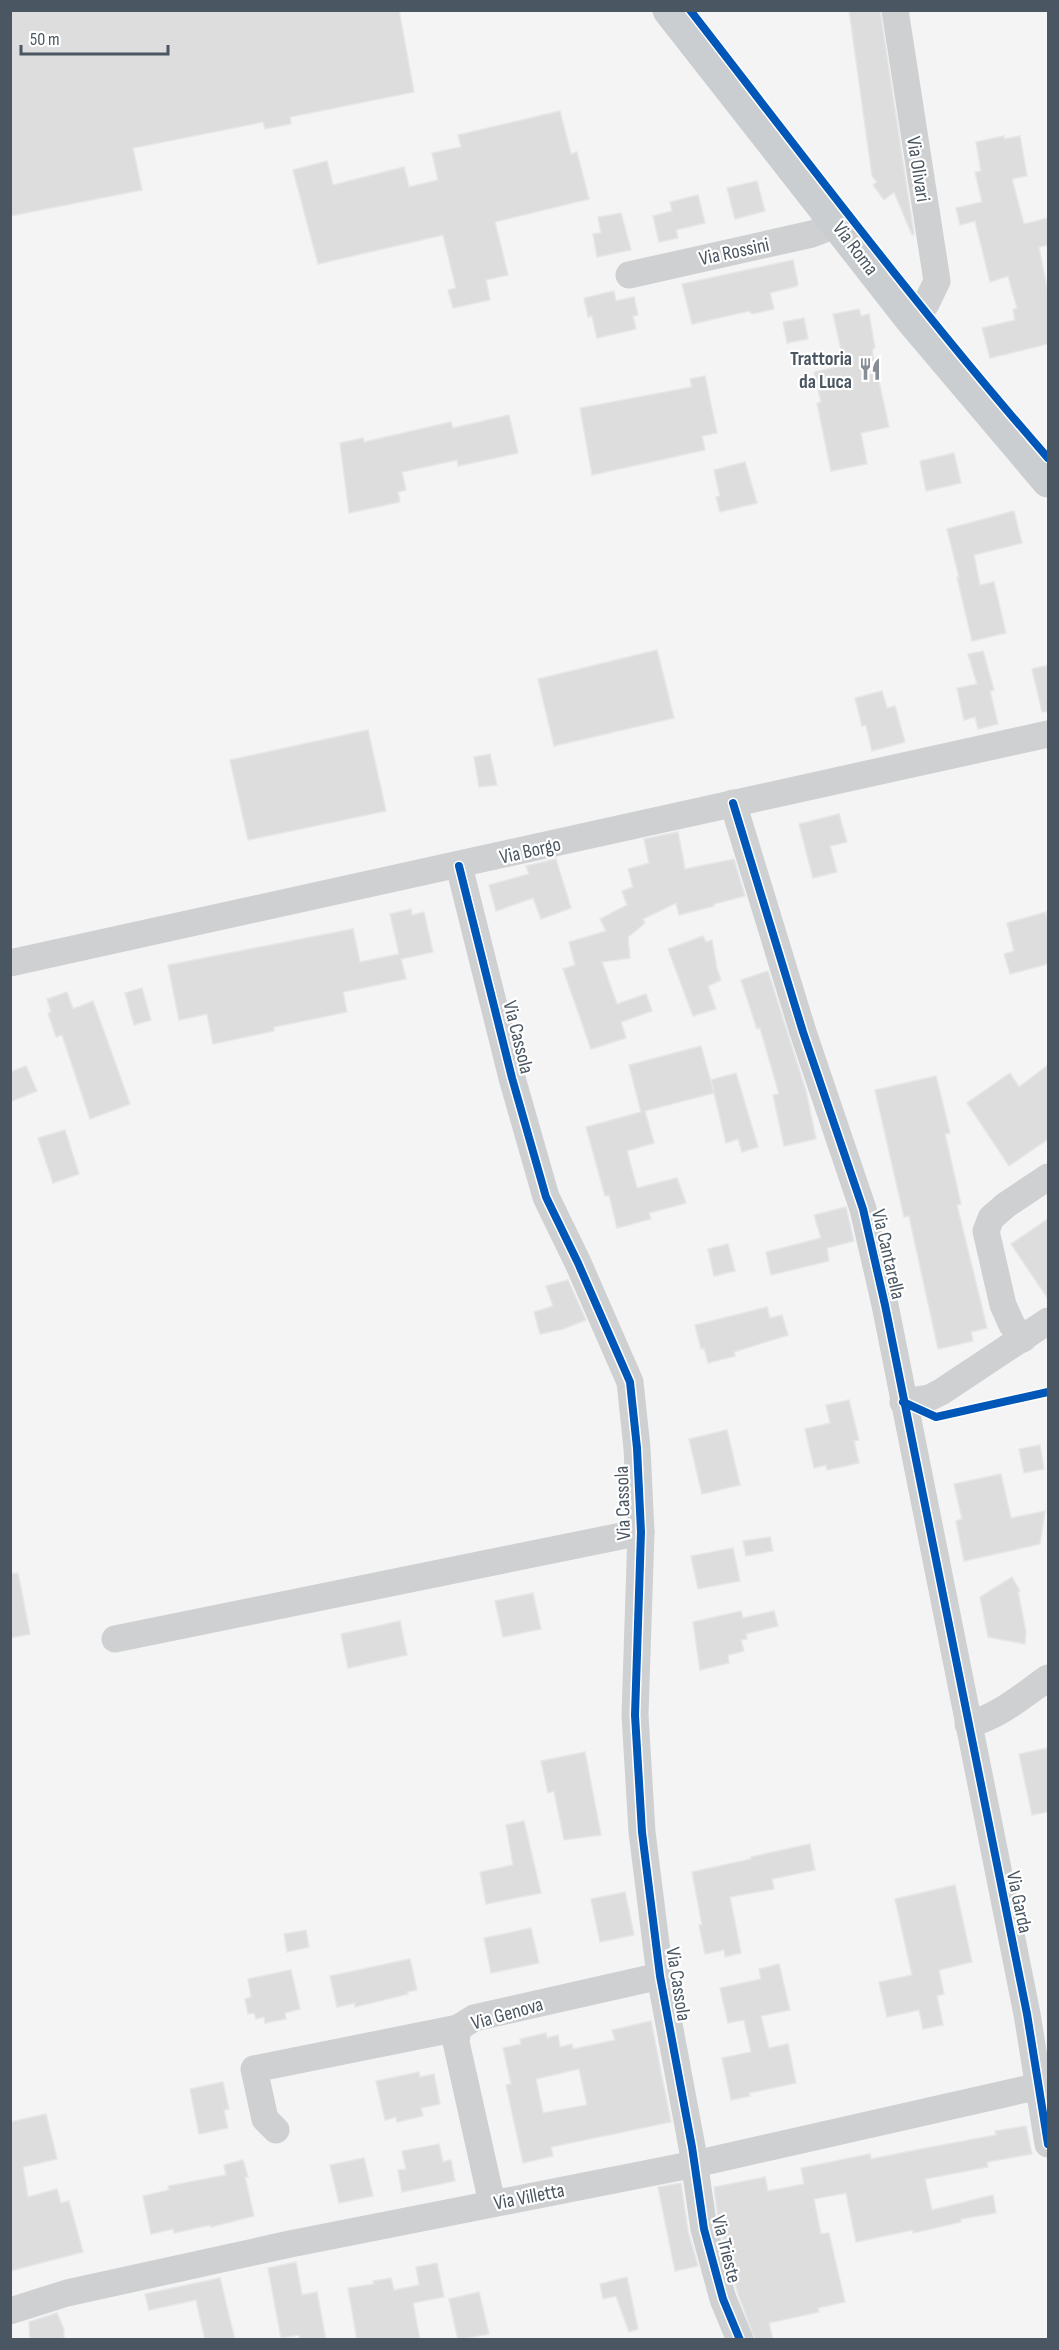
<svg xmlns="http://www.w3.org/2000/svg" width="1059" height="2350" viewBox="0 0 1059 2350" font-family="'Sofia Sans Condensed',sans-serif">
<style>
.building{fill:#ddddde;stroke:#e5e6e7;stroke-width:1.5;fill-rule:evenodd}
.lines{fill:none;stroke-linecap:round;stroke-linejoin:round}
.minor{stroke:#ced0d2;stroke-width:27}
.major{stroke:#caced1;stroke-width:33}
.cycleway-casing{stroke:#fff;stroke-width:11}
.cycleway{stroke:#0057b8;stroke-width:8}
.labels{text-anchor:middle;stroke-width:4.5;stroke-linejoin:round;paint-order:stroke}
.street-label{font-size:20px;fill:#4a5661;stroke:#fff}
.poi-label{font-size:20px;font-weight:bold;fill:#4a5661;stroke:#fff;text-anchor:end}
</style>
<rect width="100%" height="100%" fill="#f4f4f4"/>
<!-- building -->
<g class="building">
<path d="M10,10h389l15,82 -124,25 1,7 -26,5 -2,-7 -130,26 9,42 -132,26z"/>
<path d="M849,10h31l34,224 -2,1 -18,-43 -10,8 -11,-15 4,-3 -5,-6z"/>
<path d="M560,111l11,43 6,-2 12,47 -94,23 13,53 -22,5 4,20 -37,8 -5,-18 8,-2 -13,-53 -125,29 -25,-94 34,-9 6,24 71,-18 5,20 29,-7 -6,-27 29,-6 -3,-12z"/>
<path d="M1004,136v3l16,-3 7,40 -15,3 12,45 24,-6v27l-9,2 9,46v51l-58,14 -8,-30 33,-8 -2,-10 4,-2 -9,-32 -18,6 -15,-61 -15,4 -4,-17 26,-6 -7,-30 6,-1 -5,-29z"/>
<path d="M757,181l8,30 -30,8 -8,-31z"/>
<path d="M698,195l7,28 -29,7 2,8 -19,4 -6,-26 19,-5 -2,-9z"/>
<path d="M621,213l10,37 -34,7 -4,-23 8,-1 -3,-16z"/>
<path d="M793,260l5,24 -1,2 -27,7 4,16 -22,5 -3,-3 -57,13 -10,-40z"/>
<path d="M614,291l2,10 18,-4 4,18 -5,1 3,13 -39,9 -5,-22 -4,1 -4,-19z"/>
<path d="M859,309l2,7 8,-2 6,34 -3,2 17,77 -28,6 6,31 -36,7 -14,-68 4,-1 -7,-30 27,-6 -2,-7 4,-1 -10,-44z"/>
<path d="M804,318l4,21 -21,4 -4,-21z"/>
<path d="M705,376l12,57 -15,3 3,14 -113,25 -12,-67 112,-21 -2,-8z"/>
<path d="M509,415l9,38 -60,13 -1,-6 -55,12 4,18 -8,2 2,10 -51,11 -9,-70 23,-5 1,4 87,-20 2,6z"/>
<path d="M954,453l7,30 -35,8 -6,-30z"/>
<path d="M745,462l12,41 -37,9 -4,-15 4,-1 -6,-26z"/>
<path d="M1014,511l8,32 -48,12 6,30 14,-3 12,51 -34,8 -15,-64h2l-12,-48z"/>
<path d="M657,650l17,68 -120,28 -16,-67z"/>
<path d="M983,651l11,39 -4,1 8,33 -20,5 -3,-12 -11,3 -7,-32 20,-4 -9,-30z"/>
<path d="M1048,665v46l-6,1 -10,-43z"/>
<path d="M882,691l5,17 8,-2 10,36 -33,9 -6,-26 -4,1 -7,-28z"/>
<path d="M368,730l18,81 -138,29 -18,-80z"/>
<path d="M490,754l7,31 -18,2 -5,-30z"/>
<path d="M839,814l8,28 -17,4 7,26 -24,6 -14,-54z"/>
<path d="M678,832l7,37 49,-10 11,37 -31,8v2l-35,9 -3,-12 -33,16 2,4 -17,14 2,21 -28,4 15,42 29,-10 6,17 -31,11 5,16 -35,11 -28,-80 12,-4 -6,-23 37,-11 -6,-12 27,-14 -5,-14 11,-4 -5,-18 21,-6 -5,-24z"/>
<path d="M556,859l15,49 -30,11 -8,-21 -37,13 -7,-26 40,-11 -3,-8z"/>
<path d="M411,909l1,6 12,-3 9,40 -32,7 5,20 -63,13 4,20 -73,15v4l-61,13 -6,-30 -28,6 -11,-55 185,-36 7,33 39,-8 -9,-40z"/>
<path d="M1046,912l2,9v43l-38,10 -6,-20 10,-3 -7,-28z"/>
<path d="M703,936l3,6 6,-2 5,29 4,11 -13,6 8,23 -23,7 -25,-67z"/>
<path d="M768,971l38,120 10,48 -32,7 -11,-51 6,-1 -19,-66 -3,1 -16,-49z"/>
<path d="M142,988l9,32 -17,5 -9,-32z"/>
<path d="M67,992l6,17 20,-8 37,103 -40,15 -28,-84 -6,2 -8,-24 3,-1 -4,-13z"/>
<path d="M701,1046l13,47 -69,18 9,32 -27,8 10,37 40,-10 9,25 -37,10 2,6 -34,9 -8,-33 -4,1 -19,-69 55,-15 -12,-47z"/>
<path d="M1048,1065v74l-39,27 -42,-63 43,-30 9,14z"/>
<path d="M26,1066l11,25 -27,11v-30z"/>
<path d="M736,1073l22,74 -16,5 -4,-13 -12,4 -15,-63z"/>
<path d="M936,1076l14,57 -5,1 16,70 -4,1 30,123 -16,4 2,9 -35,8 -29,-133 -5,1 -29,-127z"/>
<path d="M65,1130l14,44 -26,9 -15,-45z"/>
<path d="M846,1207l8,34 -27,7 2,13 -58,14 -5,-23 55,-14 -7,-23z"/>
<path d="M1048,1219v80l-37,-55z"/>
<path d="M728,1244l7,27 -21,5 -6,-27z"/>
<path d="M568,1280l18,40 -23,9 -23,5 -6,-22 19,-6 -7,-20z"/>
<path d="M767,1307l3,11 12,-3 6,20 -54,17 1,4 -27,7 -4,-15 -3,1 -6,-24z"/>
<path d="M849,1400l10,40 -5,1 5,22 -32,7 -1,-5 -12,3 -9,-39 25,-6 -4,-18z"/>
<path d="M727,1430l13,55 -38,9 -13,-55z"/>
<path d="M1040,1445l4,24 -20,4 -5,-24z"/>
<path d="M1001,1474l10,44 34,-7 -5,33 -76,17 -8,-40 6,-2 -8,-35z"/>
<path d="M770,1537l3,14 -27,5 -3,-15z"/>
<path d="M733,1548l7,33 -42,8 -7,-33z"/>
<path d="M18,1573l12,61 -20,4v-64z"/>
<path d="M1012,1577l8,14 -2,1 8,40 -1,12 -37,-7 -8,-40z"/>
<path d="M533,1593l8,36 -38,8 -8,-36z"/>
<path d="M741,1611l2,7 31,-7 4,15 -32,8 1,5 -6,1 3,11 -16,4 1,8 -29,7 -7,-48z"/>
<path d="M400,1621l7,34 -59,13 -7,-34z"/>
<path d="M1048,1748v64l-16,3 -13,-61z"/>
<path d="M585,1752l16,83 -37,5 -10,-49 -6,2 -7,-32z"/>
<path d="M524,1821l17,72 -55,11 -6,-32 33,-7 -7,-40z"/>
<path d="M810,1844l5,26 -43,9 2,10 -44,8 11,56 -16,4 -1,-7 -19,4 -6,-29h3l-10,-53 59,-13v-2z"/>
<path d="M955,1885l17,77 -33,8 5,24 -7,2 6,29 -20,4 -4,-19 -32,7 -8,-35 33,-7 -17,-76z"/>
<path d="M625,1892l9,43 -34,7 -9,-43z"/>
<path d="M531,1928l8,35 -48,10 -7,-35z"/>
<path d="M306,1930l3,17 -22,5 -3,-18z"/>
<path d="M410,1959l7,31 -10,2 1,2 -53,13v-4l-18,4 -7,-31z"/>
<path d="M779,1964l11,46 -29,6 8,32 19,-4 8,39 -47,10 1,3 -19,4 -9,-42 29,-6 -7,-32 -16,3 -8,-35 41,-9 -2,-10z"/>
<path d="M291,1970l9,39 -15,4 1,6 -21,4 -1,-6 -8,2 -2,-6 -6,1 -3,-15 6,-2 -3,-18z"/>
<path d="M651,2021l20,101 -120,25 2,9 -30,7 -17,-78 5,-1 -8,-36 18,-4 -1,-5 26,-6 1,5 11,-3 2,12 12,-3 1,5 42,-9 -3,-10zM579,2069l8,36 -44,8 -7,-34z"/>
<path d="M419,2072l1,5 14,-3 6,30 -19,4 2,8 -26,6 -1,-5 -11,3 -9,-39z"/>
<path d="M223,2082l6,27 -5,1 4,18 -29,6 -9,-45z"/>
<path d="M46,2114l11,45 -34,8 5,30 29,-8 4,14 8,-2 14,51 -73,19v-149z"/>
<path d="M1026,2126l6,28 -45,8 1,5 -63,12 7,31 61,-15 3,18 -35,6v3l-48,11v-3l-57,12 -10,-49 -32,6 7,35 8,-1 16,69 -27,6 1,4 -50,11 4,17h-18l-17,-46 -19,-68 -5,-39 51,-10 3,14 36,-7 -3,-16 69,-14 1,5 50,-10 75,-14 -1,-4z"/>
<path d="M439,2144l4,18 8,-2 4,21 -53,11 -4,-22 8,-1 -4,-18z"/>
<path d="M364,2158l9,38 -34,7 -9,-38z"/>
<path d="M243,2160l5,17h-3l9,39 -43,11 -1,-2 -36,8 -1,-4 -22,5 -8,-38 26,-6 -1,-4 58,-11 -2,-10z"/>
<path d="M681,2183l7,48 10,35 -23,5 -17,-84z"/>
<path d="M296,2262l6,33 15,-3 9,48h-26l-1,-5 -18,3 -13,-70z"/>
<path d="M437,2263l7,34 -31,6 7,37h-63l-9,-52 26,-4 -1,-3 18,-3 3,12 25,-5 -3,-18z"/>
<path d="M627,2277l11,52 -9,3 -13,-36 -13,3 -3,-15z"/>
<path d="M220,2278l15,62h-30l-9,-40 -47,10 -4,-16z"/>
<path d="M479,2292l10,42 -31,6 -9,-41z"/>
<path d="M57,2313l7,17v10h-34l-1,-18z"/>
</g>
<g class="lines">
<!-- minor -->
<g class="minor">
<path d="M895,10l42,271 -11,23 -15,15"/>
<path d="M629,275l183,-41 13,-5 11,-8"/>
<path d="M733,803l70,229 60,177 22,96 142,709 21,130"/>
<path d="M459,866l53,212 34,119 32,66 52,119 7,66 4,84 -6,183 7,117 18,144 32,171 12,82 19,70 17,41"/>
<path d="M10,963c347,-75 692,-153 1038,-229"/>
<path d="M1023,1339l-11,-14 -9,-20 -17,-74 5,-13 15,-13 42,-28"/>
<path d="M903,1402l26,-4 12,-6 107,-71"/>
<path d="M115,1639l526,-107"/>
<path d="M968,1724c30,-6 55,-29 80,-46"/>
<path d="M276,2130l-11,-11 -11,-50 204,-41"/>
<path d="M492,2203l-36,-161 2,-14 16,-10 186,-42"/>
<path d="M10,2311l57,-18 223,-49 405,-80 353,-80"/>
</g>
<!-- major -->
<path class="major" d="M669,10l242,309 137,162"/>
<!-- cycleway casing -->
<g class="cycleway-casing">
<g id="cycleway">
<path d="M690,10c117,151 232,304 358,448"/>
<path d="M733,803l70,229 60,177 22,96 142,709 21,130"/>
<path d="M459,866l53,212 34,119 32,66 52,119 7,66 4,84 -6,183 7,117 18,144 32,171 12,82 19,70 17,41"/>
<path d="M903,1402l33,15 112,-25"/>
</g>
</g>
<!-- cycleway -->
<use href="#cycleway" class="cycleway"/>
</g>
<!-- icons -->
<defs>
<g id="restaurant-bare" transform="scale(1.8)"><path d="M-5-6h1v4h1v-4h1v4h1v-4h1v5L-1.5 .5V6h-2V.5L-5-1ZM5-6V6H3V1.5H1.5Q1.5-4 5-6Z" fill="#868d94" stroke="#fff" stroke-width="2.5" paint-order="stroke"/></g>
</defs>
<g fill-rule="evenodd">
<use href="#restaurant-bare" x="870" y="369"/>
</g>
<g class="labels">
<!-- street labels -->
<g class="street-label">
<text transform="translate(919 169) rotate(81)" y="7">Via Olivari</text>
<text transform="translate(856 248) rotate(53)" y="7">Via Roma</text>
<text transform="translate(734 251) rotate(-12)" y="7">Via Rossini</text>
<text transform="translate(530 850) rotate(-13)" y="7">Via Borgo</text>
<text transform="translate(519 1037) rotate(76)" y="7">Via Cassola</text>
<text transform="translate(889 1254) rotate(77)" y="7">Via Cantarella</text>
<text transform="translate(622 1503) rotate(-92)" y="7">Via Cassola</text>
<text transform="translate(1020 1902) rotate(78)" y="7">Via Garda</text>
<text transform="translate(679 1984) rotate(81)" y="7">Via Cassola</text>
<text transform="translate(507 2013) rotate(-16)" y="7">Via Genova</text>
<text transform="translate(529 2196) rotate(-11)" y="7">Via Villetta</text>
<text transform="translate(727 2249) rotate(76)" y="7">Via Trieste</text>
</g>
<!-- poi labels -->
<g class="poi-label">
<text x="852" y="365">Trattoria<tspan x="852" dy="23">da Luca</tspan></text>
</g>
</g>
<!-- border -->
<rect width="1059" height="2350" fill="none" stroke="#4a5661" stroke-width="24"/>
<!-- scale -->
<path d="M21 45v9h147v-9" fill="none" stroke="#4a5661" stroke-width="3"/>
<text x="30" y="45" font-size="18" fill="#4a5661" stroke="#ffffff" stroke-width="4.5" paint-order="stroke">50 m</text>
</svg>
